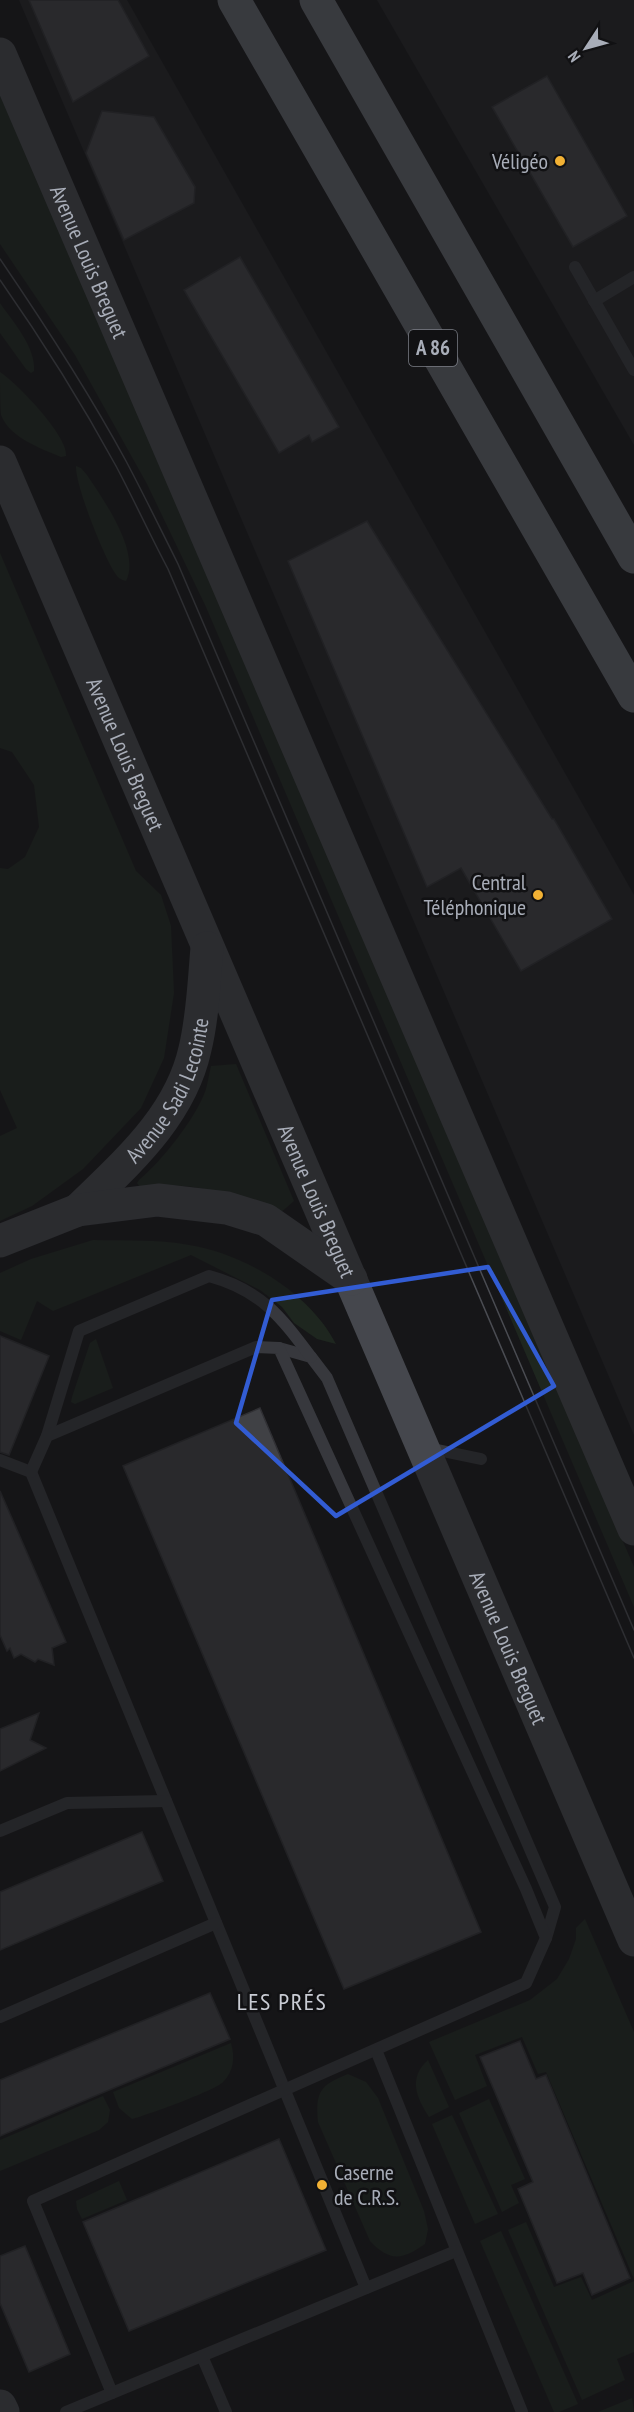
<svg xmlns="http://www.w3.org/2000/svg" width="634" height="2412" viewBox="0 0 634 2412" font-family="'PT Sans Narrow',sans-serif">
<style>
.built{fill:#222225}
.green{fill:#1e261f}
.building{fill:#404145;stroke:#303034;stroke-width:1.5}
.lines{fill:none;stroke-linecap:round;stroke-linejoin:round}
.lane{stroke:#37383d;stroke-width:12}
.secondary{stroke:#45474d;stroke-width:33}
.highway{stroke:#63666e;stroke-width:33}
.tram{stroke:#4a4c52;stroke-width:1.5}
.marked{fill:none;stroke:#325cd3;stroke-width:4.5;stroke-linejoin:round}
.poi-dot{fill:#f2b134;stroke:#111113;stroke-width:2}
.labels{text-anchor:middle;stroke-width:5;stroke-linejoin:round;paint-order:stroke}
.shield{fill:#111113;stroke:#7b7e86;stroke-width:1.5}
.shield-label{font-size:21px;font-weight:bold;fill:#a8adb8}
.poi-label{font-size:22px;fill:#a8adb8;stroke:#111113;text-anchor:end}
.street-label{font-size:22px;fill:#a8adb8;stroke:#111113}
.neighbourhood-label{font-size:24px;letter-spacing:1.5px;fill:#c9ccd4;stroke:#111113}
</style>
<rect width="100%" height="100%" fill="#161618"/>
<!-- built -->
<g class="built">
<path d="M19,0h108l507,895v540z"/>
<path d="M377,0h257v445z"/>
</g>
<!-- green -->
<g class="green">
<path d="M0,92l634,1475v40l-428,-1000 -59,-123 -72,-129 -75,-111z"/>
<path d="M0,303c13,19 36,44 34,68l-3,2 -5,-4 -26,-36z"/>
<path d="M0,372c17,11 69,65 66,84l-5,1c-21,-9 -51,-19 -60,-42 -1,-11 -1,-31 -1,-43z"/>
<path d="M76,466l5,2 6,7c16,24 54,77 39,106 -5,-1 -8,-3 -11,-8 -11,-16 -40,-88 -39,-107z"/>
<path d="M0,553l136,318 25,24 10,31 3,67 -10,65 -23,50 -58,61 -51,37 -32,15v-85l17,-8 -17,-38v-222l8,1 17,-12 14,-30 -5,-42 -22,-33 -12,-4z"/>
<path d="M236,1064l58,137 -15,13c-53,-21 -81,-33 -139,-27l-3,-4 2,-3c22,-18 58,-63 67,-91 2,-7 3,-15 5,-23z"/>
<path d="M93,1240c32,1 64,-1 96,5 56,9 121,48 147,99l-19,-5 -23,-16 -12,-16 -22,-17 -69,-35 -138,56 -16,-10 -16,39 -21,-9v-58l31,-14z"/>
<path d="M96,1339l17,49 -38,16 -4,-2 1,-5 18,-54z"/>
<path d="M585,1919l49,113v247l-88,-207 -8,2 -16,-37 -47,18 12,31 -32,14 -26,-58 101,-42 27,-21 12,-20 7,-20v-11z"/>
<path d="M231,2043c4,14 3,28 -8,39 -9,9 -76,33 -91,37l-13,-11 -6,-16z"/>
<path d="M428,2060l21,47 -20,10c-13,-20 -21,-39 -1,-57z"/>
<path d="M348,2074l18,8 12,16 46,113 4,18 -3,15c-23,16 -35,18 -55,-3l-52,-119c-3,-30 2,-37 30,-48z"/>
<path d="M103,2096l7,14 -2,12 -9,8 -99,41v-31z"/>
<path d="M489,2099l36,80 -14,6 8,18 -17,9 -43,-99z"/>
<path d="M452,2115l46,99 -23,10 -43,-100z"/>
<path d="M119,2181l8,19 -45,19 -5,-10 -1,-8z"/>
<path d="M526,2222l28,65 27,-10 11,23 42,-19v71l-17,7 8,21 -43,20 -74,-170z"/>
<path d="M501,2231l77,173 -19,8h-5l-74,-171z"/>
<path d="M632,2398l2,14h-36z"/>
</g>
<!-- building -->
<g class="building">
<path d="M29,0h89l31,56 -76,46z"/>
<path d="M547,76l80,140 -54,31 -81,-140z"/>
<path d="M102,111l52,6 41,70 -1,16 -70,37 -38,-87z"/>
<path d="M240,257l99,170 -27,15 -3,-7 -30,18 -95,-163z"/>
<path d="M367,521l185,298h2l58,100 -91,52 -60,-103 -34,19 -139,-326z"/>
<path d="M0,1336l49,20 -40,99 -9,-3z"/>
<path d="M260,1408l221,524 -137,57 -221,-523z"/>
<path d="M0,1491l66,151 -14,6 2,17 -16,-6 -3,3 -14,-8 -7,4 -4,-10 -3,3 -7,-16z"/>
<path d="M39,1713l-9,27 16,8 -46,23v-42z"/>
<path d="M142,1832l21,49 -163,69v-58z"/>
<path d="M210,1993l20,46 -230,97v-56z"/>
<path d="M520,2041l16,38 10,-4 84,203 -38,17 -9,-22 -26,10 -39,-94 15,-7 -53,-125z"/>
<path d="M279,2139l47,111 -197,81 -46,-109z"/>
<path d="M25,2246l45,108 -41,18 -29,-69v-47z"/>
</g>
<g class="lines">
<!-- lane -->
<g class="lane">
<path d="M575,267l59,103"/>
<path d="M594,301l40,-24"/>
<path d="M279,1348l32,9 16,21 228,529 -9,31"/>
<path d="M47,1436l32,-105 130,-55c52,14 72,41 102,81"/>
<path d="M428,1448l53,11"/>
<path d="M0,1460l31,12 335,816"/>
<path d="M31,1472l16,-36 209,-89 23,1 247,541 20,49 -20,45 -493,218 79,192"/>
<path d="M0,1831l67,-28 99,-2"/>
<path d="M0,2017l216,-94"/>
<path d="M376,2050l146,362"/>
<path d="M202,2356l24,56"/>
<path d="M66,2412l390,-161"/>
</g>
<!-- secondary -->
<g class="secondary">
<path id="s1" d="M0,54l634,1475"/>
<path id="s2" d="M0,462l634,1478"/>
<path id="s3" d="M78,1210c48,-47 102,-93 117,-161 8,-33 9,-68 12,-101"/>
<path d="M0,1241l78,-31 80,-10 69,8 39,12 85,59"/>
<path d="M0,2406l3,6"/>
</g>
<!-- highway -->
<g class="highway">
<path d="M234,0l400,696"/>
<path d="M316,0l318,557"/>
</g>
<!-- tram -->
<g class="tram">
<path d="M0,259c45,66 88,132 126,202 18,34 35,69 52,103l456,1066"/>
<path d="M0,280c42,60 81,122 116,186 18,34 34,69 52,103l466,1089"/>
</g>
</g>
<!-- marked area -->
<path d="M0 0H634V2412H0ZM488,1267l66,119 -218,130 -100,-93 36,-123z" fill="#161618" fill-opacity=".55" fill-rule="evenodd"/>
<path class="marked" d="M488,1267l66,119 -218,130 -100,-93 36,-123z"/>
<!-- markers -->
<g class="poi-dot">
<circle cx="560" cy="161" r="6"/>
<circle cx="538" cy="895" r="6"/>
<circle cx="322" cy="2185" r="6"/>
</g>
<g class="labels">
<!-- shield labels -->
<rect class="shield" x="409" y="330" width="48" height="36" rx="4.5"/>
<g class="shield-label">
<text x="433" y="355">A 86</text>
</g>
<!-- poi labels -->
<g class="poi-label">
<text x="548" y="169">Véligéo</text>
<text x="526" y="890">Central<tspan x="526" dy="25">Téléphonique</tspan></text>
<text x="334" y="2180" text-anchor="start">Caserne<tspan x="334" dy="25">de C.R.S.</tspan></text>
</g>
<!-- street labels -->
<g class="street-label">
<text dy="8" stroke="none"><textPath href="#s1" startOffset="226">Avenue Louis Breguet</textPath></text>
<text dy="8" stroke="none"><textPath href="#s2" startOffset="318">Avenue Louis Breguet</textPath></text>
<text dy="8" stroke="none"><textPath href="#s3" startOffset="153">Avenue Sadi Lecointe</textPath></text>
<text dy="8" stroke="none"><textPath href="#s2" startOffset="804">Avenue Louis Breguet</textPath></text>
<text dy="8" stroke="none"><textPath href="#s2" startOffset="1290">Avenue Louis Breguet</textPath></text>
</g>
<!-- neighbourhood labels -->
<g class="neighbourhood-label">
<text x="282" y="2010">LES PRÉS</text>
</g>
</g>
<!-- north arrow -->
<g transform="translate(586 48) rotate(234)" stroke="#111113" stroke-width="4.5" paint-order="stroke">
<path d="M0-4.5L10 22L0 15L-10 22Z" fill="#a8adb8"/>
<text y="-9" font-size="16" font-weight="bold" text-anchor="middle" fill="#a8adb8">N</text>
</g>
</svg>
